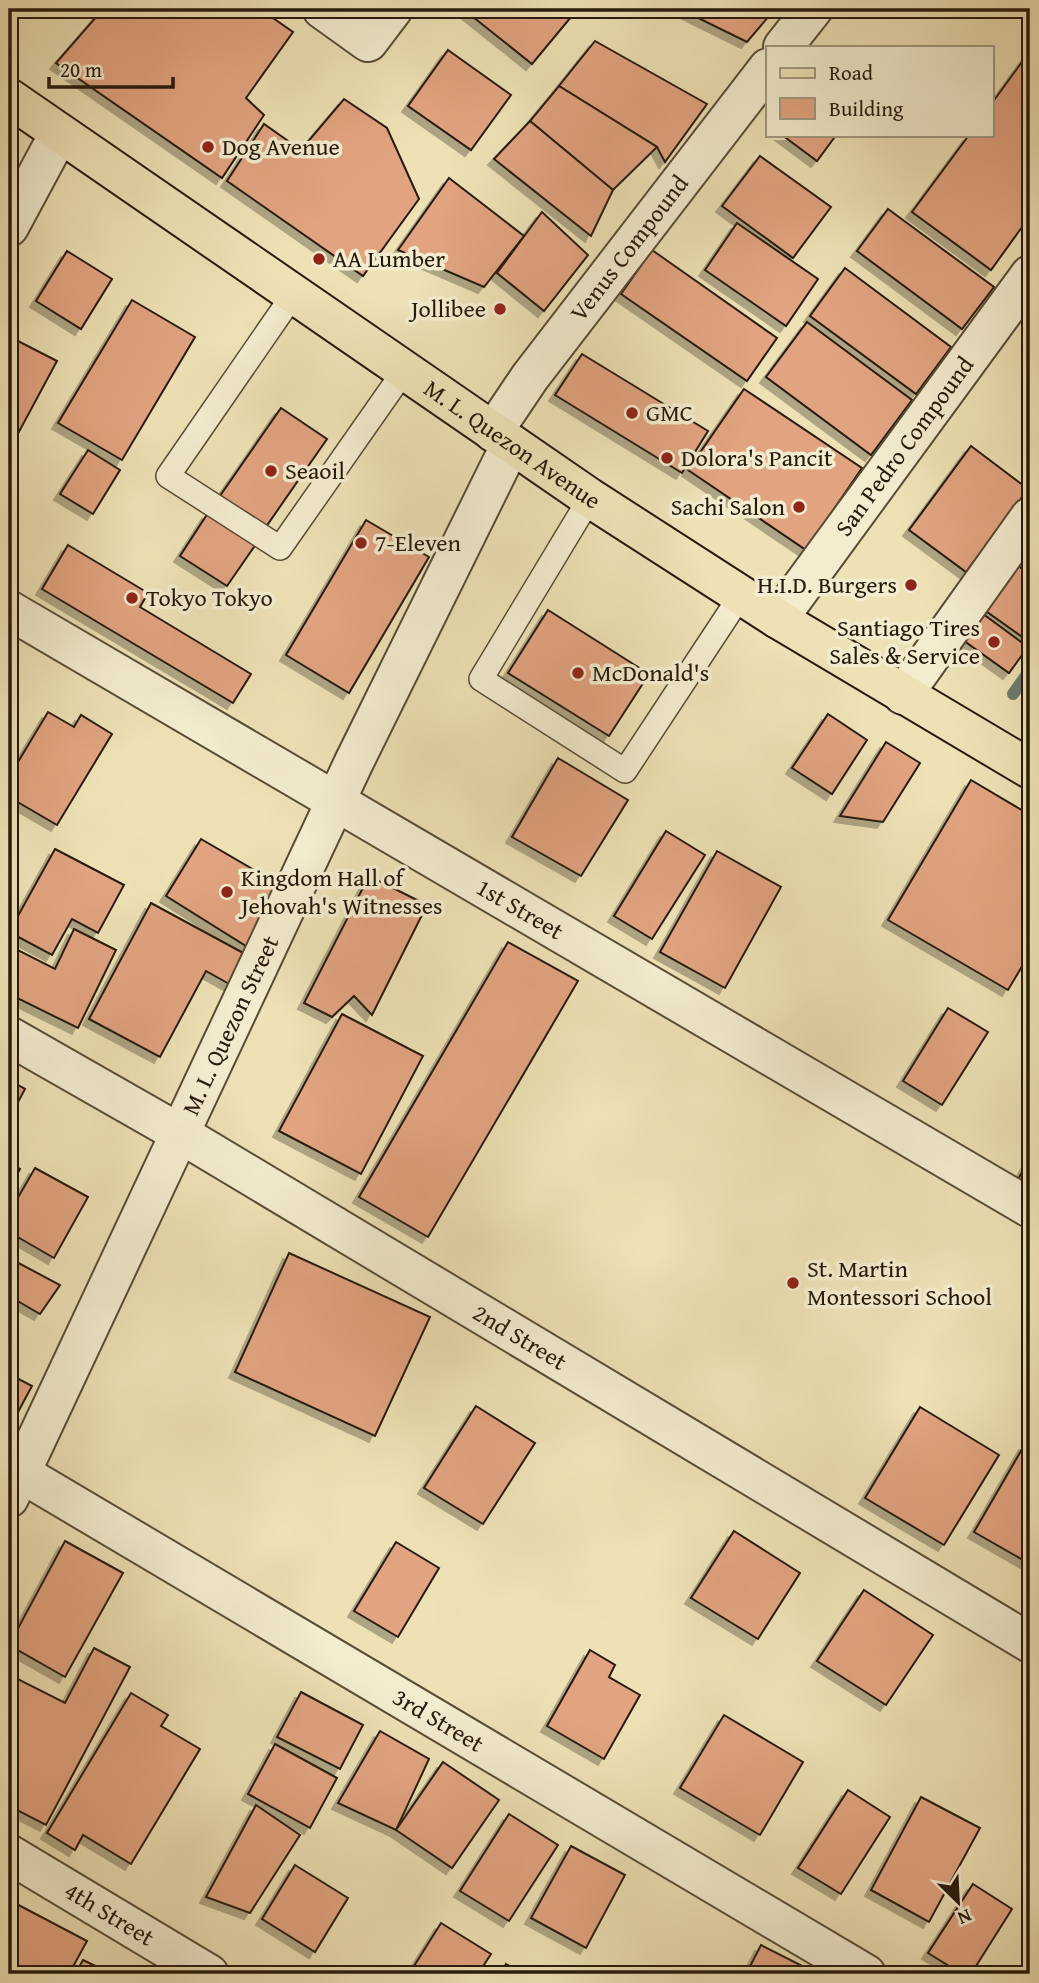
<svg xmlns="http://www.w3.org/2000/svg" width="1039" height="1983" viewBox="0 0 1039 1983" font-family="'Gentium Book Plus',serif">
<style>
.lines{fill:none;stroke-linecap:round;stroke-linejoin:round}
.stream{stroke:#6c7b71;stroke-width:12}
.building{fill:#e1a380;stroke:#261a0c;stroke-width:2;filter:url(#shadow)}
.service-casing{stroke:#584c36;stroke-width:26}
.minor-casing{stroke:#584c36;stroke-width:42}
.primary-casing{stroke:#261a0c;stroke-width:42}
.service{stroke:#f3eccf;stroke-width:23}
.minor{stroke:#f3eccf;stroke-width:38}
.primary{stroke:#ede1b5;stroke-width:38}
.poi-dot{fill:#8f2418;stroke:#f3eccf;stroke-width:2.5}
.labels{text-anchor:middle;stroke-width:7;stroke-linejoin:round;paint-order:stroke}
.poi-label{font-size:24px;fill:#261a0c;stroke:#f3eccf;text-anchor:start}
.street-label{font-size:24px;fill:#261a0c;stroke:#f3eccf}
</style>
<defs>
<filter id="shadow"><feDropShadow dx="-6" dy="6" stdDeviation="0" flood-color="#0004"/></filter>
</defs>
<rect width="100%" height="100%" fill="#ede1b5"/>
<filter id="stains"><feTurbulence type="fractalNoise" baseFrequency=".00286" numOctaves="4"/><feColorMatrix values="0 0 0 0 .2 0 0 0 0 .09 0 0 0 0 .02 0 0 0 .5 -.17"/></filter>
<radialGradient id="worn" r=".72"><stop offset=".6" stop-color="#630" stop-opacity="0"/><stop offset="1" stop-color="#630" stop-opacity=".3"/></radialGradient>
<g class="lines">
<!-- stream -->
<path class="stream" d="M1013,694l17,-24"/>
</g>
<!-- building -->
<g class="building">
<path d="M103,9h157l33,23 -47,66 18,17 -42,63 -166,-115z"/>
<path d="M463,9h109l4,2 -44,53z"/>
<path d="M680,9h95l-28,33z"/>
<path d="M595,41l112,63 -42,58 -8,-15 -98,-61z"/>
<path d="M448,50l63,45 -40,55 -63,-44z"/>
<path d="M1030,51v165l-39,54 -79,-58 57,-77h23v-32z"/>
<path d="M559,86l98,61 -44,43 -83,-69z"/>
<path d="M344,99l43,29 32,71 -56,77 -136,-95 37,-57 37,26z"/>
<path d="M530,121l83,69 -22,46 -97,-77z"/>
<path d="M782,135h48l4,3 -17,23z"/>
<path d="M760,156l71,51 -38,51 -71,-52z"/>
<path d="M449,178l75,58 -40,51 -86,-37z"/>
<path d="M888,209l106,78 -32,42 -105,-78z"/>
<path d="M542,212l46,43 -44,56 -47,-38z"/>
<path d="M737,223l81,56 -32,47 -81,-56z"/>
<path d="M652,250l125,88 -30,43 -126,-87z"/>
<path d="M67,251l45,28 -31,50 -45,-28z"/>
<path d="M845,268l106,79 -35,47 -106,-78z"/>
<path d="M132,300l63,37 -73,123 -64,-37z"/>
<path d="M807,322l105,78 -41,55 -105,-78z"/>
<path d="M16,340l41,21 -43,80 -5,-2v-86z"/>
<path d="M582,354l126,77 -26,42 -127,-78z"/>
<path d="M744,389l118,79 -56,82 -118,-80z"/>
<path d="M281,408l46,31 -66,95 -46,-31z"/>
<path d="M971,446l57,43 -62,83 -57,-42z"/>
<path d="M88,450l32,20 -27,44 -33,-20z"/>
<path d="M208,513l48,31 -29,42 -47,-30z"/>
<path d="M366,520l63,37 -80,136 -63,-38z"/>
<path d="M68,545l80,48 -8,14 111,67 -18,29 -191,-114z"/>
<path d="M1015,564l15,10v57l-5,8 -42,-30z"/>
<path d="M548,610l101,64 -40,62 -101,-63z"/>
<path d="M979,611l49,36 -19,26 -49,-35z"/>
<path d="M48,712l26,15 7,-12 31,19 -55,91 -48,-28v-20z"/>
<path d="M828,714l39,26 -35,54 -40,-26z"/>
<path d="M886,742l34,21 -37,59 -43,-6z"/>
<path d="M558,758l70,42 -47,76 -69,-39z"/>
<path d="M971,780l59,35v138l-22,37 -120,-70z"/>
<path d="M666,831l39,24 -53,84 -38,-23z"/>
<path d="M201,839l86,50 -33,62 -88,-55z"/>
<path d="M55,849l69,36 -26,48 -26,-14 -20,36 -43,-23z"/>
<path d="M717,851l64,36 -56,101 -65,-36z"/>
<path d="M369,876l58,29 -55,110 -18,-19 -22,21 -28,-14z"/>
<path d="M151,903l96,52 -16,30 -25,-14 -46,86 -71,-38z"/>
<path d="M74,929l42,21 -38,78 -69,-34v-41l3,-6 43,22z"/>
<path d="M508,942l70,39 -150,256 -69,-40z"/>
<path d="M948,1008l40,24 -46,73 -39,-24z"/>
<path d="M342,1014l81,42 -62,118 -82,-43z"/>
<path d="M9,1080l16,9 -16,30z"/>
<path d="M1030,1158v33l-14,-8z"/>
<path d="M9,1163l11,6 -11,21z"/>
<path d="M35,1168l53,29 -34,61 -45,-26v-19z"/>
<path d="M289,1253l141,64 -55,119 -140,-64z"/>
<path d="M9,1258l51,27 -20,29 -31,-18z"/>
<path d="M9,1374l23,12 -22,41 -1,-1z"/>
<path d="M476,1406l59,37 -52,81 -59,-36z"/>
<path d="M920,1407l79,48 -55,90 -79,-47z"/>
<path d="M1025,1444l5,3v117l-56,-32z"/>
<path d="M734,1531l66,42 -42,66 -67,-41z"/>
<path d="M65,1541l58,32 -58,104 -56,-32z"/>
<path d="M396,1542l43,26 -41,69 -44,-26z"/>
<path d="M864,1590l69,45 -47,70 -69,-44z"/>
<path d="M94,1648l36,19 -84,158 -37,-19v-129l1,-2 55,28z"/>
<path d="M590,1650l25,15 -6,12 31,18 -36,64 -57,-33z"/>
<path d="M301,1692l62,33 -23,44 -63,-32z"/>
<path d="M131,1693l37,22 -7,11 39,23 -69,115 -48,-29 -8,15 -28,-17z"/>
<path d="M724,1715l79,47 -43,73 -80,-47z"/>
<path d="M380,1731l49,28 -33,71 -58,-27z"/>
<path d="M275,1744l62,34 -27,50 -62,-34z"/>
<path d="M443,1762l56,38 -47,68 -56,-38z"/>
<path d="M848,1790l42,27 -49,77 -43,-26z"/>
<path d="M921,1797l59,31 -51,94 -58,-32z"/>
<path d="M256,1805l44,30 -50,78 -44,-16z"/>
<path d="M509,1814l49,31 -49,76 -49,-30z"/>
<path d="M571,1846l54,29 -39,73 -55,-30z"/>
<path d="M295,1865l53,33 -33,54 -53,-33z"/>
<path d="M973,1884l39,25 -41,65h-9l-34,-21z"/>
<path d="M9,1900l78,41 -18,33h-60z"/>
<path d="M441,1923l50,31 -13,20h-69z"/>
<path d="M761,1945l57,29h-72z"/>
<path d="M83,1960l29,14h-37z"/>
<path d="M506,1964l18,10h-23z"/>
</g>
<g class="lines">
<!-- service casing -->
<g class="service-casing">
<g id="service">
<path d="M293,295l-125,181 112,72 124,-177"/>
<path d="M590,498l-109,181 144,92 116,-176"/>
</g>
</g>
<!-- minor casing -->
<g class="minor-casing">
<g id="minor">
<path d="M322,9l46,33 25,-33"/>
<path d="M783,47l30,-38"/>
<path d="M9,227l50,-93"/>
<path id="s1" d="M493,432l37,-55 238,-309"/>
<path id="s2" d="M9,610l1021,598"/>
<path id="s3" d="M778,619l252,-344"/>
<path d="M903,695l127,-178"/>
<path id="s4" d="M9,1036l170,97 851,510"/>
<path id="s5" d="M9,1466l857,508"/>
<path id="s6" d="M9,1498l345,-736 157,-318"/>
<path id="s7" d="M9,1854l200,120"/>
</g>
</g>
<!-- primary casing -->
<g class="primary-casing">
<g id="primary">
<path id="s8" d="M9,98l581,400 188,121 252,150"/>
</g>
</g>
<!-- service -->
<use href="#service" class="service"/>
<!-- minor -->
<use href="#minor" class="minor"/>
<!-- primary -->
<use href="#primary" class="primary"/>
</g>
<!-- markers -->
<g class="poi-dot">
<circle cx="208" cy="147" r="7"/>
<circle cx="319" cy="259" r="7"/>
<circle cx="500" cy="309" r="7"/>
<circle cx="632" cy="413" r="7"/>
<circle cx="667" cy="458" r="7"/>
<circle cx="271" cy="471" r="7"/>
<circle cx="799" cy="507" r="7"/>
<circle cx="361" cy="543" r="7"/>
<circle cx="911" cy="585" r="7"/>
<circle cx="132" cy="598" r="7"/>
<circle cx="994" cy="642" r="7"/>
<circle cx="578" cy="673" r="7"/>
<circle cx="227" cy="892" r="7"/>
<circle cx="793" cy="1283" r="7"/>
</g>
<g class="labels">
<!-- poi labels -->
<g class="poi-label">
<text x="222" y="155">Dog Avenue</text>
<text x="333" y="267">AA Lumber</text>
<text x="486" y="317" text-anchor="end">Jollibee</text>
<text x="646" y="421">GMC</text>
<text x="681" y="466">Dolora's Pancit</text>
<text x="285" y="479">Seaoil</text>
<text x="785" y="515" text-anchor="end">Sachi Salon</text>
<text x="375" y="551">7-Eleven</text>
<text x="897" y="593" text-anchor="end">H.I.D. Burgers</text>
<text x="146" y="606">Tokyo Tokyo</text>
<text x="980" y="636" text-anchor="end">Santiago Tires<tspan x="980" dy="28">Sales &amp; Service</tspan></text>
<text x="592" y="681">McDonald's</text>
<text x="241" y="886">Kingdom Hall of<tspan x="241" dy="28">Jehovah's Witnesses</tspan></text>
<text x="807" y="1277">St. Martin<tspan x="807" dy="28">Montessori School</tspan></text>
</g>
<!-- street labels -->
<g class="street-label">
<text dy="8" stroke="none"><textPath href="#s1" startOffset="229">Venus Compound</textPath></text>
<text dy="8" stroke="none"><textPath href="#s8" startOffset="611">M. L. Quezon Avenue</textPath></text>
<text dy="8" stroke="none"><textPath href="#s3" startOffset="214">San Pedro Compound</textPath></text>
<text dy="8" stroke="none"><textPath href="#s2" startOffset="592">1st Street</textPath></text>
<text dy="8" stroke="none"><textPath href="#s6" startOffset="522">M. L. Quezon Street</textPath></text>
<text dy="8" stroke="none"><textPath href="#s4" startOffset="593">2nd Street</textPath></text>
<text dy="8" stroke="none"><textPath href="#s5" startOffset="499">3rd Street</textPath></text>
<text dy="8" stroke="none"><textPath href="#s7" startOffset="117">4th Street</textPath></text>
</g>
</g>
<!-- margin -->
<rect width="1039" height="1983" fill="none" stroke="#ede1b5" stroke-width="35"/>
<rect x="10" y="10" width="1018" height="1962" fill="none" stroke="#261a0c" stroke-width="3.5"/>
<rect x="18" y="18" width="1004" height="1948" fill="none" stroke="#261a0c" stroke-width="2"/>
<!-- legend -->
<rect x="766" y="46" width="228" height="91" fill="#f3eccf" stroke="#a19881" stroke-width="2"/>
<rect x="780" y="68" width="35" height="10" fill="#ede1b5" stroke="#a19881" stroke-width="2"/>
<text x="829" y="80" font-size="21" fill="#261a0c">Road</text>
<rect x="780" y="98" width="35" height="21" fill="#e1a380" stroke="#a19881" stroke-width="2"/>
<text x="829" y="116" font-size="21" fill="#261a0c">Building</text>
<!-- north arrow -->
<g transform="translate(958 1902) rotate(156)" stroke="#f3eccf" stroke-width="5" paint-order="stroke">
<path d="M0-5L12 26L0 18L-12 26Z" fill="#261a0c"/>
<text y="-10" font-size="19" font-weight="bold" text-anchor="middle" fill="#261a0c">N</text>
</g>
<!-- scale -->
<path d="M49 77v10h124v-10" fill="none" stroke="#261a0c" stroke-width="3.5"/>
<text x="60" y="77" font-size="21" fill="#261a0c" stroke="#f3eccf" stroke-width="5" paint-order="stroke">20 m</text>
<rect width="100%" height="100%" filter="url(#stains)"/>
<rect width="100%" height="100%" fill="url(#worn)"/>
</svg>
